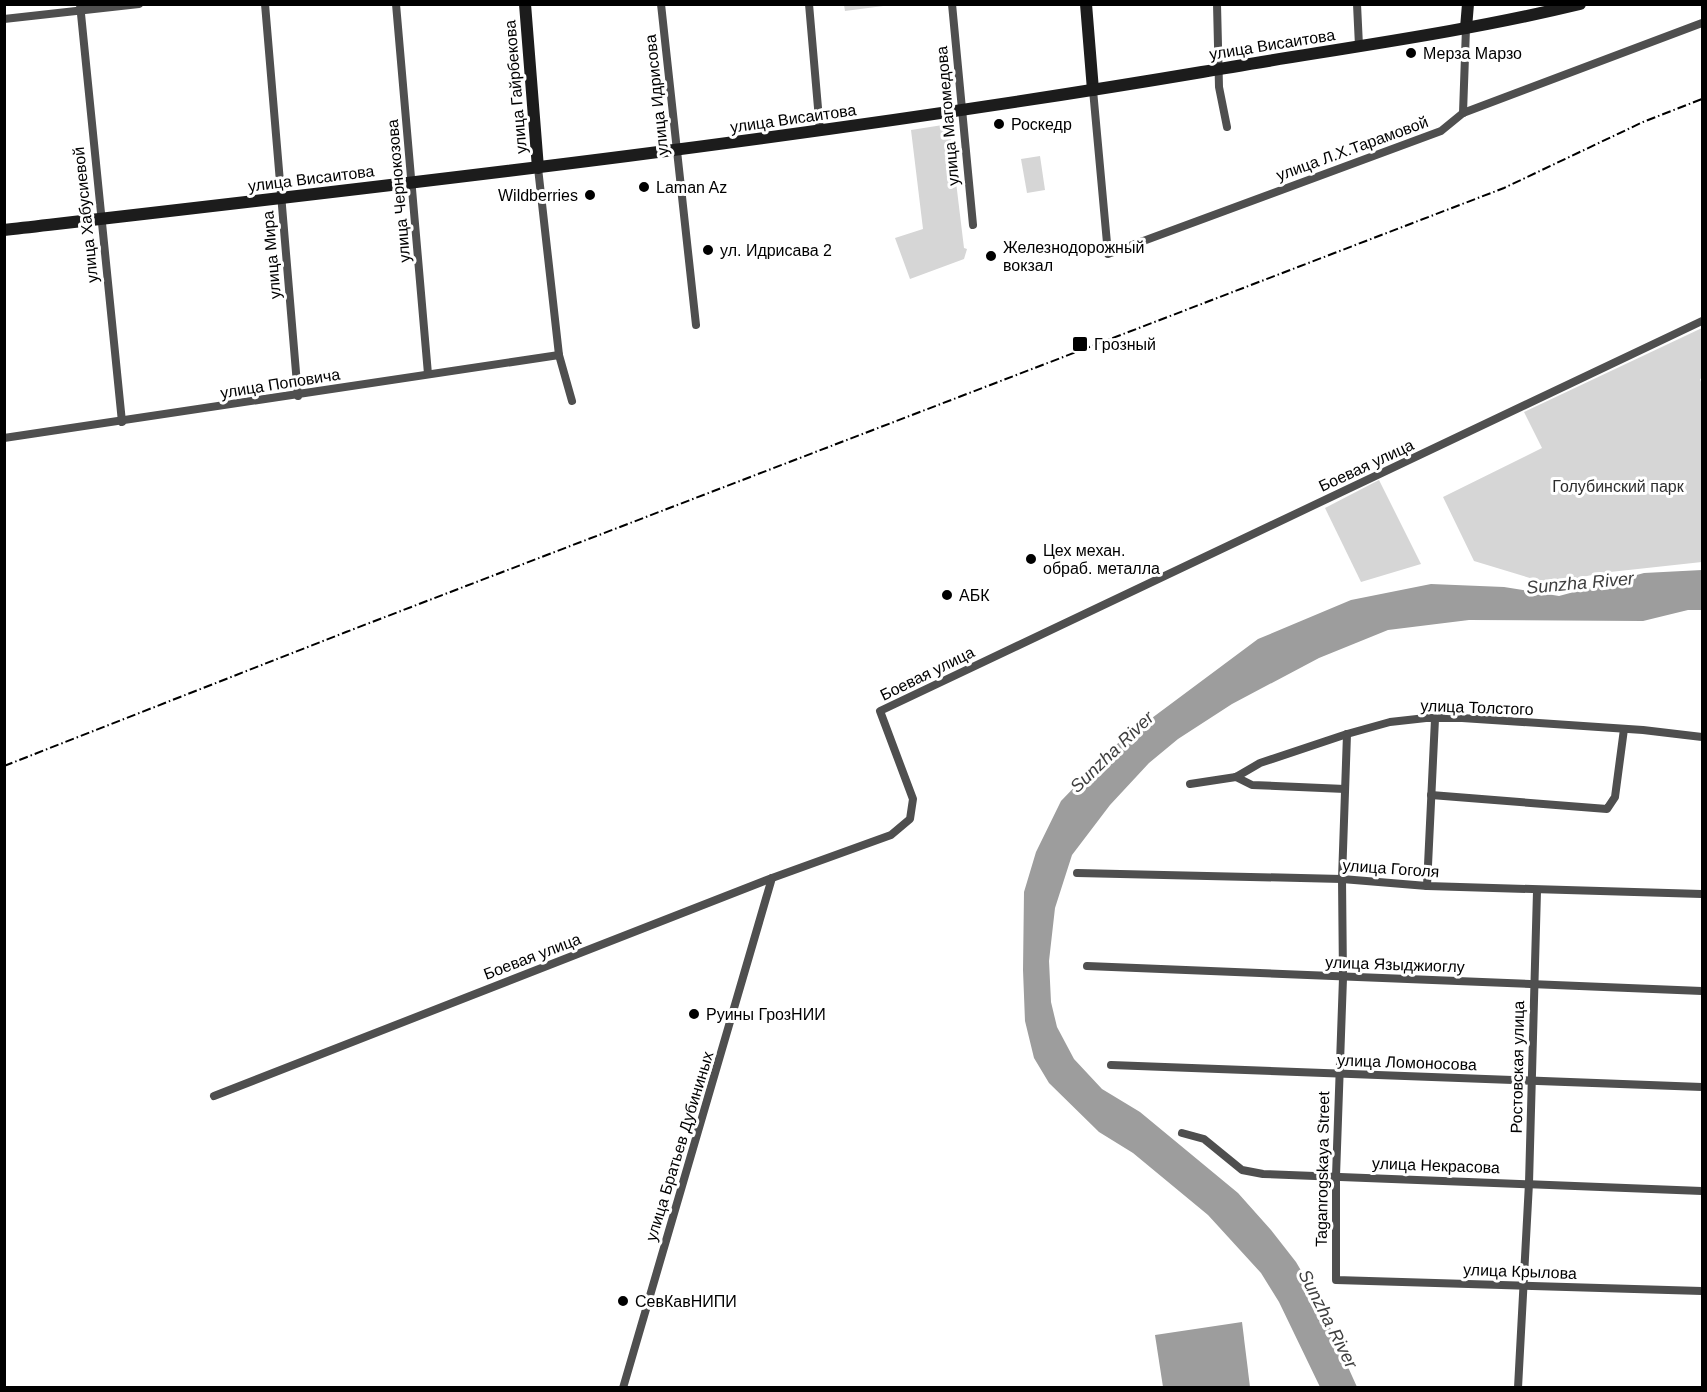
<svg xmlns="http://www.w3.org/2000/svg" width="1707" height="1392" viewBox="0 0 1707 1392" font-family="Helvetica,sans-serif">
<style>
.green{fill:#d6d6d6}
.water{fill:#9d9d9d}
.lines{fill:none;stroke-linecap:round;stroke-linejoin:round}
.street{stroke:#4f4f4f;stroke-width:8}
.secondary{stroke:#1c1c1c;stroke-width:12}
.rail{stroke:#000;stroke-width:2;stroke-dasharray:9 3 1.5 3;stroke-linecap:butt}
.poi-dot{fill:#000;stroke:#fff;stroke-width:2}
.labels{text-anchor:middle;stroke-width:6;stroke-linejoin:round;paint-order:stroke}
.street-label{font-size:16px;fill:#000;stroke:#fff}
.poi-label{font-size:16px;fill:#000;stroke:#fff;text-anchor:start}
.park-label{font-size:16px;fill:#2d2d2d;stroke:#fff}
.water-label{font-size:18px;font-style:italic;fill:#3e3e3e;stroke:#fff}
</style>
<rect width="100%" height="100%" fill="#fff"/>
<!-- green -->
<g class="green">
<path d="M891,5l-46,6 -1,-6 47,-1z"/>
<path d="M949,124l15,124 3,1 -3,10 -54,20 -15,-41 28,-9 -12,-99z"/>
<path d="M1040,156l5,34 -18,3 -6,-34z"/>
<path d="M1702,328v50l-2,1 2,6v177l-101,11 -51,11 -76,-23 -31,-64 99,-49 -18,-36z"/>
<path d="M1379,480l42,84 -60,18 -36,-74z"/>
</g>
<!-- water -->
<g class="water">
<path d="M1702,570v40h-14l-45,11 -174,-1 -81,10 -69,28 -87,46 -54,35 -29,24 -39,42 -38,50 -17,53 -6,53 2,41 6,25 17,32 28,30 38,23 98,81 33,37 25,32 19,32 42,93h-37l-41,-85 -18,-29 -53,-58 -75,-62 -34,-21 -50,-49 -15,-25 -9,-37 -2,-51 1,-78 12,-40 25,-51 52,-54 145,-108 93,-39 80,-16 73,3 55,9 85,-23z"/>
<path d="M1242,1322l8,65h-87l-8,-52z"/>
</g>
<g class="lines">
<!-- street -->
<g class="street">
<path d="M80,4l42,418"/>
<path d="M265,4l33,392"/>
<path d="M396,4l32,370"/>
<path d="M661,4l35,321"/>
<path d="M809,4l11,127"/>
<path d="M952,4l21,221"/>
<path d="M1217,4l2,83 8,40"/>
<path d="M1357,4l2,42"/>
<path d="M4,19l135,-15"/>
<path d="M1093,90l15,164 333,-123 22,-18 239,-90"/>
<path d="M1463,113l3,-85"/>
<path d="M538,168l21,187 13,46"/>
<path d="M4,438l555,-83"/>
<path d="M1347,734l-5,145 1,99 -7,198v104l366,11"/>
<path d="M1236,777l16,8 93,4"/>
<path d="M1190,784l46,-7 24,-14 87,-29 43,-12 36,-4h36l181,12 59,7"/>
<path d="M1431,795l176,14 8,-12 9,-68"/>
<path d="M1077,873l265,6 85,7 275,8"/>
<path d="M1427,886l8,-167"/>
<path d="M1087,966l615,25"/>
<path d="M1111,1065l591,22"/>
<path d="M214,1096l558,-218 119,-43 19,-16 3,-20 -33,-88 822,-390"/>
<path d="M1182,1133l22,6 38,31 21,4 439,17"/>
<path d="M623,1388l149,-510"/>
<path d="M1518,1388l11,-205 8,-292"/>
</g>
<!-- secondary -->
<g class="secondary">
<path d="M525,4l13,164"/>
<path d="M1086,4l7,86"/>
<path d="M1466,28l2,-24"/>
<path d="M4,230c401,-46 801,-91 1198,-158 126,-22 254,-38 378,-68"/>
</g>
<!-- rail -->
<path class="rail" d="M4,766l342,-134 1158,-444 139,-66 59,-23"/>
</g>
<!-- markers -->
<g class="poi-dot">
<circle cx="1411" cy="53" r="6"/>
<circle cx="999" cy="124" r="6"/>
<circle cx="644" cy="187" r="6"/>
<circle cx="590" cy="195" r="6"/>
<circle cx="708" cy="250" r="6"/>
<circle cx="991" cy="256" r="6"/>
<rect x="1072" y="336" width="16" height="16" rx="3"/>
<circle cx="1031" cy="559" r="6"/>
<circle cx="947" cy="595" r="6"/>
<circle cx="694" cy="1014" r="6"/>
<circle cx="623" cy="1301" r="6"/>
</g>
<g class="labels">
<!-- street labels -->
<g class="street-label">
<text transform="translate(1272 44) rotate(-9)" y="6">улица Висаитова</text>
<text transform="translate(515 87) rotate(-95)" y="6">улица Гайрбекова</text>
<text transform="translate(656 95) rotate(-96)" y="6">улица Идрисова</text>
<text transform="translate(947 116) rotate(-95)" y="6">улица Магомедова</text>
<text transform="translate(793 118) rotate(-8)" y="6">улица Висаитова</text>
<text transform="translate(1352 148) rotate(-20)" y="6">улица Л.Х.Тарамовой</text>
<text transform="translate(311 178) rotate(-7)" y="6">улица Висаитова</text>
<text transform="translate(398 191) rotate(-95)" y="6">улица Чернокозова</text>
<text transform="translate(85 215) rotate(-96)" y="6">улица Хабусиевой</text>
<text transform="translate(271 255) rotate(-95)" y="6">улица Мира</text>
<text transform="translate(280 383) rotate(-9)" y="6">улица Поповича</text>
<text transform="translate(1366 465) rotate(-25)" y="6">Боевая улица</text>
<text transform="translate(927 673) rotate(-26)" y="6">Боевая улица</text>
<text transform="translate(1477 707) rotate(2)" y="6">улица Толстого</text>
<text transform="translate(1391 868) rotate(4)" y="6">улица Гоголя</text>
<text transform="translate(532 956) rotate(-21)" y="6">Боевая улица</text>
<text transform="translate(1395 964) rotate(2)" y="6">улица Языджиоглу</text>
<text transform="translate(1407 1062) rotate(2)" y="6">улица Ломоносова</text>
<text transform="translate(1517 1067) rotate(-89)" y="6">Ростовская улица</text>
<text transform="translate(679 1146) rotate(-73)" y="6">улица Братьев Дубининых</text>
<text transform="translate(1436 1165) rotate(2)" y="6">улица Некрасова</text>
<text transform="translate(1322 1169) rotate(-89)" y="6">Taganrogskaya Street</text>
<text transform="translate(1520 1271) rotate(2)" y="6">улица Крылова</text>
</g>
<!-- poi labels -->
<g class="poi-label">
<text x="1423" y="59">Мерза Марзо</text>
<text x="1011" y="130">Роскедр</text>
<text x="656" y="193">Laman Az</text>
<text x="578" y="201" text-anchor="end">Wildberries</text>
<text x="1003" y="253">Железнодорожный<tspan x="1003" dy="18">вокзал</tspan></text>
<text x="720" y="256">ул. Идрисава 2</text>
<text x="1094" y="350">Грозный</text>
<text x="1043" y="556">Цех механ.<tspan x="1043" dy="18">обраб. металла</tspan></text>
<text x="959" y="601">АБК</text>
<text x="706" y="1020">Руины ГрозНИИ</text>
<text x="635" y="1307">СевКавНИПИ</text>
</g>
<!-- park labels -->
<g class="park-label">
<text x="1618" y="492">Голубинский парк</text>
</g>
<!-- water labels -->
<g class="water-label">
<text transform="translate(1580 583) rotate(-5)" y="6">Sunzha River</text>
<text transform="translate(1112 752) rotate(-44)" y="6">Sunzha River</text>
<text transform="translate(1328 1319) rotate(63)" y="6">Sunzha River</text>
</g>
</g>
<!-- border -->
<rect width="1707" height="1392" fill="none" stroke="#000000" stroke-width="12"/>
</svg>
